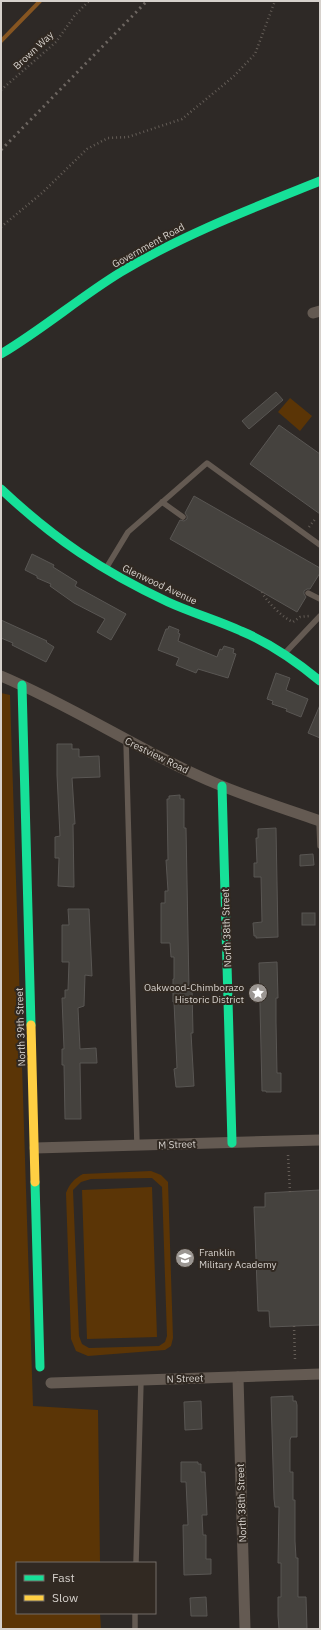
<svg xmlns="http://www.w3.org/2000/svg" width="321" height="1630" viewBox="0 0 321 1630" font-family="'IBM Plex Sans',sans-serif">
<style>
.green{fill:#5b3506;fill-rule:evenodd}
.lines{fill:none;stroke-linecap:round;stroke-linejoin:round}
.stream{stroke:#865521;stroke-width:4}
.building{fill:#45423e;stroke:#595653}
.path{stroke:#645d57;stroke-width:2.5;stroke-dasharray:1 3;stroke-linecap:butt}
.lane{stroke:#645a52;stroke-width:5.5}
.street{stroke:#645a52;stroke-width:11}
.fast{stroke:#16e098;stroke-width:9}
.slow{stroke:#ffcf43;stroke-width:9}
.rail{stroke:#6e6762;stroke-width:3;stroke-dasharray:2 4;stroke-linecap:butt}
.labels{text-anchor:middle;stroke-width:4;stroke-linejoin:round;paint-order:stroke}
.street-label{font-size:10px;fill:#d6d1cc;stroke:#312922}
.poi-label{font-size:10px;fill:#d6d1cc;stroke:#312922;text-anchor:end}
</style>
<rect width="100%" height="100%" fill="#2e2926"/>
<!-- green -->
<g class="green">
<path d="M290,398l22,18 -12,15 -22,-19z"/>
<path d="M1,693l9,2 23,711 65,4 2,153h-83v50h83l1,16h-100z"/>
<path d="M151,1171l10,4 7,7 5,156 -2,8 -6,4 -77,6 -12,-5 -5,-12 -5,-146c4,-10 8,-14 17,-19zM152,1178l10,9 5,149 -2,6 -6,4 -70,2 -7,-4 -3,-8 -6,-146 8,-8 10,-3z"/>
<path d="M152,1187l5,150 -70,2 -5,-149z"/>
</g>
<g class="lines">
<!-- stream -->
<path class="stream" d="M1,41l39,-40"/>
</g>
<!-- building -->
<g class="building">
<path d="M276,392l7,8 -34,29 -7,-8z"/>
<path d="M279,425l41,29v60l-70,-50z"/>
<path d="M194,496l126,72v5l-10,16h-3l-3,2v3l2,3 -9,15 -127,-73 10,-19 4,1 3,-2v-3l-2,-3z"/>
<path d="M32,554l22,11 -1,2 24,15 -2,4 51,28 -15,26 -14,-8 8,-13 -31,-16 -24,-17 1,-2 -14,-6v-2l-12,-6z"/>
<path d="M1,620l46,21 -1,1 8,5 -8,15 -34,-17 1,-2 -12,-5z"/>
<path d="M169,626l10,4 -1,3 2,1 -2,7 39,16 3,-8 2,1 2,-4 10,3 -1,4 3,1 -8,24 -30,-9 -2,4 -20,-8 3,-7 -21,-8 8,-21h2z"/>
<path d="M276,673l14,5 -4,12 22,9 -7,18 -15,-6 1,-2 -15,-5 1,-3 -6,-2z"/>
<path d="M320,705v33l-12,-5z"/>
<path d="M57,744h15v5h7v8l20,-1 1,21 -28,1 3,46h-2l1,63 -16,-1 1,-28h-4v-21l5,-1 -3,-61z"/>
<path d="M180,795v4h4v29h2l3,161h3l1,44h-2l3,53 -14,1h-4l-2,-18 3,-1 -3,-66h-1v-23h1v-22h-3l-1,-14h-9v-40h4v-12h3l-2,-31h2l-1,-61h2v-3z"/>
<path d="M276,828l2,109 -22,1v-2h-2l-1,-13 9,-1 -1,-45h-7v-14h3l-1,-25h2v-9z"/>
<path d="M313,854l1,11 -14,1v-11z"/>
<path d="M68,909h21l3,67 -7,-1 -1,31 -6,2 2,41 16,-1 1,15h-17l1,56h-16l-1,-54h-2v-16h2l-2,-51h3v-8h3l1,-28h-7v-37h7z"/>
<rect x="302" y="913" width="13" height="12"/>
<path d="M277,962l1,36h-2v24l1,51h4v19h-15v-1h-4l-3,-128z"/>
<path d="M320,1190v135l-50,2 -1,-16h-11l-4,-104h11v-14z"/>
<path d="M293,1396v5h3l1,4v32h-6l-1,3v32h3v28h2v41l1,17h2v39h8l1,32h-28l-1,-13v-19h3v-34h-3l1,-56h-4l-1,-8 -3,-102z"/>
<path d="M201,1401l1,28 -17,1 -1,-28z"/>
<path d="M181,1462h17v2h3v8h4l2,43h-5l1,20h3v24h5v15l-27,1 -1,-50h5l-2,-43h-5z"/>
<path d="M206,1597l1,19h-16l-1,-18z"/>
</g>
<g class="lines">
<!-- path -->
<g class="path">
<path d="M1,90l55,-48 19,-27 14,-14"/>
<path d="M1,227l41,-34 45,-44 21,-11 20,-1 54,-18 51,-42 22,-23 20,-53"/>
<path d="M309,527l7,-9"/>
<path d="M262,592c3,8 22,27 31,30l7,-5 9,-1"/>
<path d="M288,1155l2,37"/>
<path d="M294,1326l1,34"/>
</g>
<!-- lane -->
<g class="lane">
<path d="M162,502l21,15"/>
<path d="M105,570l23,-38 79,-69 113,82"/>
<path d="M308,593l12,6"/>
<path d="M286,652l34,-36"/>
<path d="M126,740l11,405"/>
<path d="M319,821l1,25"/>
<path d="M136,1563l5,-183"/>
<path d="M135,1629v-16"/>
</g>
<!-- street -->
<g class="street">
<path d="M313,313l7,-2"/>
<path d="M1,676c76,32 145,79 221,110 32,13 66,24 98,35"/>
<path d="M35,1148l285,-8"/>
<path d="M238,1377l7,252"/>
<path d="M51,1383l269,-9"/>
</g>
<!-- fast -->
<g class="fast">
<path d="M1,354c42,-25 79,-57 120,-82 63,-38 132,-64 199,-91"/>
<path d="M1,489c53,50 101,82 167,113 24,11 49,18 73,29 29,12 55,30 79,50"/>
<path d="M22,685l9,340"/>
<path d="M222,786l10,357"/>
<path d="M35,1182l5,185"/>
</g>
<!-- slow -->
<path class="slow" d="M31,1025l4,157"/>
<!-- rail -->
<path class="rail" d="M1,150l146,-149"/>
</g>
<!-- icons -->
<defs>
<g id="sight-disc" transform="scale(1)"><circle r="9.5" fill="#9b9692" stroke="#312922"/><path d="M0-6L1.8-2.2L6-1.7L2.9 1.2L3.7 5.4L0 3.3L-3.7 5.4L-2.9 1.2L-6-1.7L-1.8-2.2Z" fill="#fff"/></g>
<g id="school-disc" transform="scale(1)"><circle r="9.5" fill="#9b9692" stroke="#312922"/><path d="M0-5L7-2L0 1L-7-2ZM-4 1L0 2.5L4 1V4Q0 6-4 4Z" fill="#fff"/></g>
</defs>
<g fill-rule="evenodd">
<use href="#sight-disc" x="258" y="993"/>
<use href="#school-disc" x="185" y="1258"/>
</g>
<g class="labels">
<!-- street labels -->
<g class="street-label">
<text transform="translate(33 50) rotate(-43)" y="4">Brown Way</text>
<text transform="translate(148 245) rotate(-29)" y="4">Government Road</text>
<text transform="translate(160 584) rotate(25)" y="4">Glenwood Avenue</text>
<text transform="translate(157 755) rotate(26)" y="4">Crestview Road</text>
<text transform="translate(226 928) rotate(-92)" y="4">North 38th Street</text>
<text transform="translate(20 1027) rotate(-92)" y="4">North 39th Street</text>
<text transform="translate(177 1144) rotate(-2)" y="4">M Street</text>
<text transform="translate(185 1378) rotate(-2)" y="4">N Street</text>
<text transform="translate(241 1503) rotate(-92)" y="4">North 38th Street</text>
</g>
<!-- poi labels -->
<g class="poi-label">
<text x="244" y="991">Oakwood-Chimborazo<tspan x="244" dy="12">Historic District</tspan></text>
<text x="199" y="1256" text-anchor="start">Franklin<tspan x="199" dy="12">Military Academy</tspan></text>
</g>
</g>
<!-- border -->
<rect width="321" height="1630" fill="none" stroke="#d6d1cc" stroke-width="4"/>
<!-- legend -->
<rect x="16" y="1562" width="140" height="52" fill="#312922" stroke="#736c66"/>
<rect x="24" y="1575" width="20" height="6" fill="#16e098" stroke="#736c66"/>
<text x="52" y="1582" font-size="12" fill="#d6d1cc">Fast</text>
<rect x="24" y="1595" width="20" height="6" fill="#ffcf43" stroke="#736c66"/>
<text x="52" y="1602" font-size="12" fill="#d6d1cc">Slow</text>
</svg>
